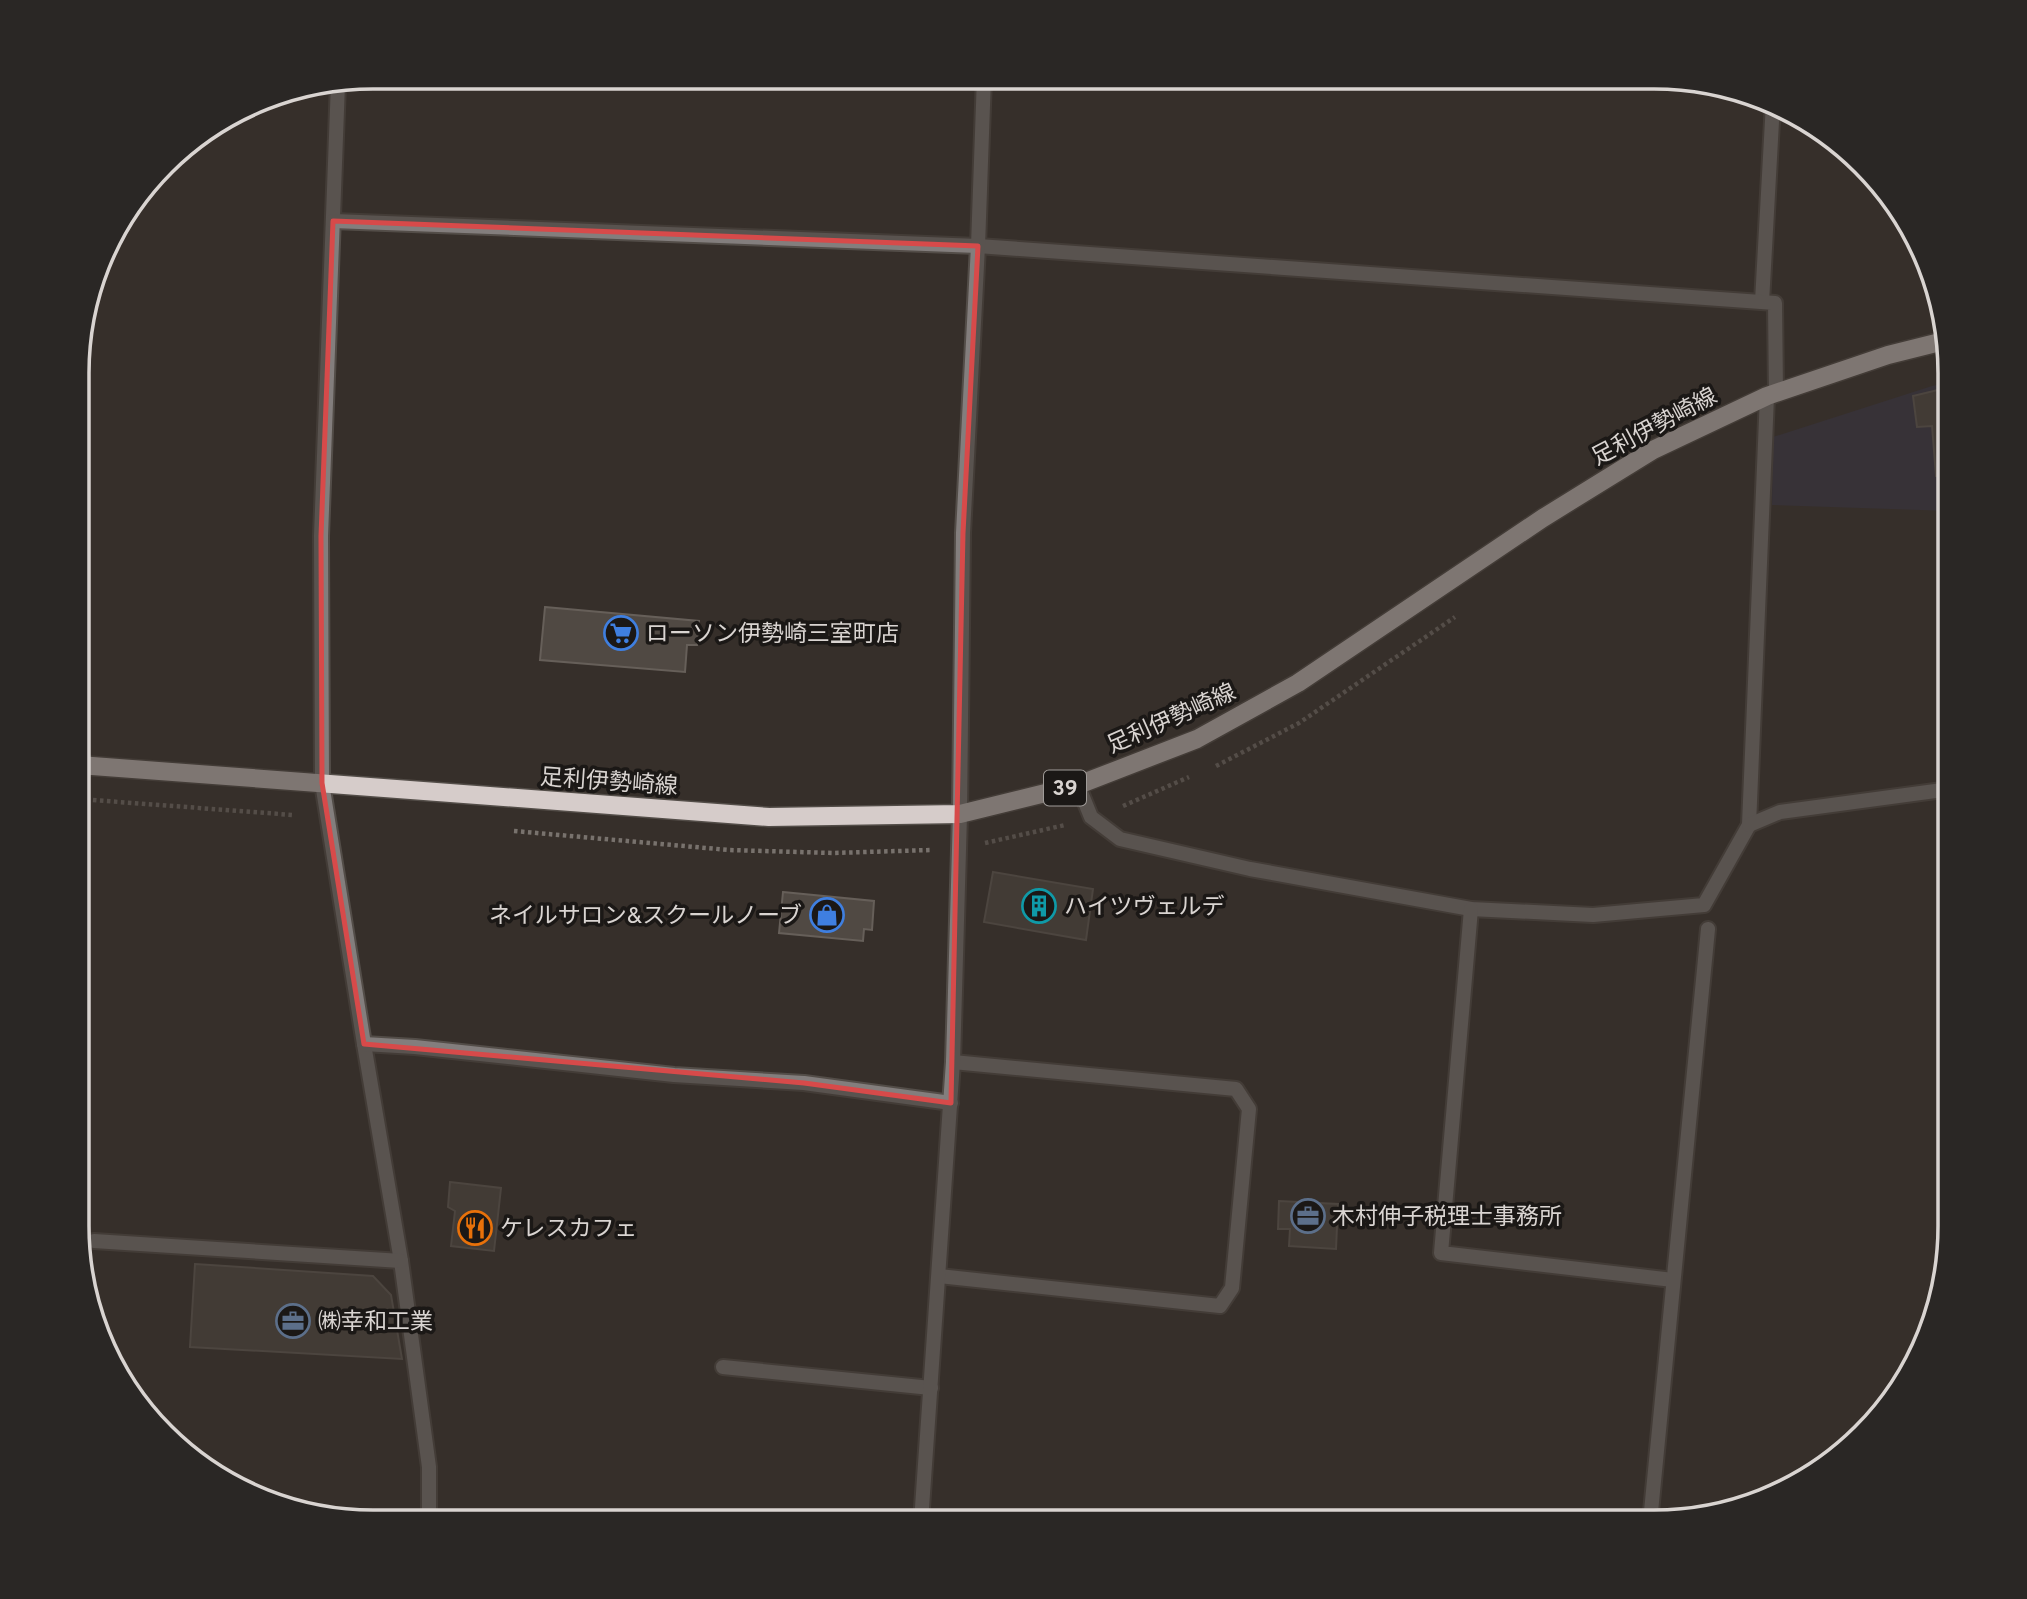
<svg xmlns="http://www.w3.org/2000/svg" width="2027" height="1599" viewBox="0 0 2027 1599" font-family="Overpass,'Noto Sans JP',sans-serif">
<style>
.commercial{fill:#383547}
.building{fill:#504943;stroke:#665f59;stroke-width:2}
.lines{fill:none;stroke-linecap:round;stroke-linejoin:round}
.service-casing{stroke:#534d48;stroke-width:18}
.minor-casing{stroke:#534d48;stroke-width:18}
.primary-casing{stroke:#534d48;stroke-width:21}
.path{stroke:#78726d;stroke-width:4.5;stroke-dasharray:3.5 3.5;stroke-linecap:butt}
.service{stroke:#837e7d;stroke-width:14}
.minor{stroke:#837e7d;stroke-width:14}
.primary{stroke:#d6ccca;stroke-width:18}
.marked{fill:none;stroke:#d74a4a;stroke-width:5;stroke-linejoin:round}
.labels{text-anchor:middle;stroke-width:7;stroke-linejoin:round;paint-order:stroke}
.shield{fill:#1b1816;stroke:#a09c99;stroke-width:2}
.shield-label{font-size:21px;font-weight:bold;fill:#d9d4d1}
.street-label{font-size:23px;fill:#d9d4d1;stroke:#1b1816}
.poi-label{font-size:23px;fill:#d9d4d1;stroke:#1b1816;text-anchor:start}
.rim{fill:none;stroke:#d9d4d1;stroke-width:3.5}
</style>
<rect width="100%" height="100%" fill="#362f2a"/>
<!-- commercial -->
<path class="commercial" d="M1950,382v129l-178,-6 1,-68 159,-51z"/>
<!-- building -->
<g class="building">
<path d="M1950,387v88l-14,1 -4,-50 -15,1 -4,-31z"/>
<path d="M545,607l154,14 -2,24h-10l-2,27 -145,-12z"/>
<path d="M993,872l100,17 -7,51 -102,-18z"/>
<path d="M783,892l91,9 -2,29 -8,-1 -1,12 -84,-8z"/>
<path d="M450,1182l51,6 -7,63 -43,-5 4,-35 -7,-4z"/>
<path d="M1279,1201l59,3 -2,45 -47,-3 1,-17h-12z"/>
<path d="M195,1264l178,12 18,19 11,64 -212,-12z"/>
</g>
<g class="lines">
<!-- service casing -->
<g class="service-casing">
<path id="service" d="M1762,302l11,-199"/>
</g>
<!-- minor casing -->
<g class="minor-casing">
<g id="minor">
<path d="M338,83l-17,453 1,247 42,261 37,217 28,206v54"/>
<path d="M333,221l645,25 797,57 1,91"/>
<path d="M1078,785l13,32 29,22 130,30 221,40 122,6 111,-10 45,-80 18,-429"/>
<path d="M1749,825l31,-13 170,-23"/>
<path d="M1471,909l-30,344 232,27"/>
<path d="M364,1044l51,3 259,28 130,8 147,20"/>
<path d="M94,1241l307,20"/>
<path d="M939,1276l281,30 12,-18 17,-179 -13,-20 -283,-27"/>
<path d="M723,1367l208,21"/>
<path d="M921,1522l32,-460 7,-248 3,-281 15,-287 6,-169"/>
<path d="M1650,1522l58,-593"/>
</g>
</g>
<!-- primary casing -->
<g class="primary-casing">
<path id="primary" d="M79,765l690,52 191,-3 118,-29 119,-46 101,-56 245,-165 110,-68 114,-54 121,-41 56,-14"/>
</g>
<!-- path -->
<g class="path">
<path d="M1216,766l83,-43 156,-106"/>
<path d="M79,799l214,16"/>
<path d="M1123,806l66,-29"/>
<path d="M514,831l215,19 104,3 98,-3"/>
<path d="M985,843l80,-18"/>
</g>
<!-- service -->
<use href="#service" class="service"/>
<!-- minor -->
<use href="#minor" class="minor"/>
<!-- primary -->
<use href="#primary" class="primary"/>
</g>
<!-- marked area -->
<path d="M0 0H2027V1599H0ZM333,221l645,25 -15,287 -12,570 -147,-20 -440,-39 -42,-261 -1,-247z" fill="#362f2a" fill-opacity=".55" fill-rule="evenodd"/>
<path class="marked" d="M333,221l645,25 -15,287 -12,570 -147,-20 -440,-39 -42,-261 -1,-247z"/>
<!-- icons -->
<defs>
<g id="supermarket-ring" transform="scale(1.75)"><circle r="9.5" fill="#1b1816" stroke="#3f7fe0" stroke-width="1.5"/><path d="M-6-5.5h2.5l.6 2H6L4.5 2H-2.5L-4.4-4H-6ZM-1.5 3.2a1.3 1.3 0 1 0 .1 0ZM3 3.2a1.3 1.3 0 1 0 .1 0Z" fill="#3f7fe0"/></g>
<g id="building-ring" transform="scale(1.75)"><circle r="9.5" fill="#1b1816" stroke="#0f9aa8" stroke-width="1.5"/><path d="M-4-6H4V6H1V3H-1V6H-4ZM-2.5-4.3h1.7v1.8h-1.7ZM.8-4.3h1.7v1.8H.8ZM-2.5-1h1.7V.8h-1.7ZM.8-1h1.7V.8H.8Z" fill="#0f9aa8"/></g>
<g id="shop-ring" transform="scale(1.75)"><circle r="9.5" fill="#1b1816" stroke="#3f7fe0" stroke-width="1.5"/><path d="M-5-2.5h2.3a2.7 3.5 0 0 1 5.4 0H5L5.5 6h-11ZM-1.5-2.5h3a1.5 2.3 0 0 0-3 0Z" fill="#3f7fe0"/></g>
<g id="office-ring" transform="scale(1.75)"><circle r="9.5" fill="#1b1816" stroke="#5c6f8a" stroke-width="1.5"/><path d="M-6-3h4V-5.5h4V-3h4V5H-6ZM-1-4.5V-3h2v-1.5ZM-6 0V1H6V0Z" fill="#5c6f8a"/></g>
<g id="restaurant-ring" transform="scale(1.75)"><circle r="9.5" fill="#1b1816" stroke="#e8710a" stroke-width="1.5"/><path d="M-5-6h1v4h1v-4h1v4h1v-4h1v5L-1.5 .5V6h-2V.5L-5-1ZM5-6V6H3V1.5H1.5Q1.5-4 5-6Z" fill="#e8710a"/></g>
</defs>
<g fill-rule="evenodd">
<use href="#supermarket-ring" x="621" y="633"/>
<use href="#building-ring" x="1039" y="906"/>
<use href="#shop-ring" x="827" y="915"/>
<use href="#office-ring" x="1308" y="1216"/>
<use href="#restaurant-ring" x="475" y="1228"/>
<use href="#office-ring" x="293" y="1321"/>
</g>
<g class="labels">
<!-- shield labels -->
<rect class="shield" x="1044" y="770.5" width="42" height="35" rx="5"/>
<g class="shield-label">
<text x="1065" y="795">39</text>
</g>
<!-- street labels -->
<g class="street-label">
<text transform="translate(1654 426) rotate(-28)" y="8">足利伊勢崎線</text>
<text transform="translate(1171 718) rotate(-24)" y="8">足利伊勢崎線</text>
<text transform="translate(609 781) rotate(4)" y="8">足利伊勢崎線</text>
</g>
<!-- poi labels -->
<g class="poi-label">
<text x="646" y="641">ローソン伊勢崎三室町店</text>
<text x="1064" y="914">ハイツヴェルデ</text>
<text x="802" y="923" text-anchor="end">ネイルサロン&amp;スクールノーブ</text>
<text x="1332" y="1224">木村伸子税理士事務所</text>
<text x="500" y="1236">ケレスカフェ</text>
<text x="318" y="1329">㈱幸和工業</text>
</g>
</g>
<!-- crop -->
<path d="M0 0H2027V1599H0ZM373 89H1654A284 284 0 0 1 1938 373V1226A284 284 0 0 1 1654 1510H373A284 284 0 0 1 89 1226V373A284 284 0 0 1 373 89Z" fill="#2a2725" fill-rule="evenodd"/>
<path class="rim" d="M373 89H1654A284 284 0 0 1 1938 373V1226A284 284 0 0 1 1654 1510H373A284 284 0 0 1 89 1226V373A284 284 0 0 1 373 89Z"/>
</svg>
